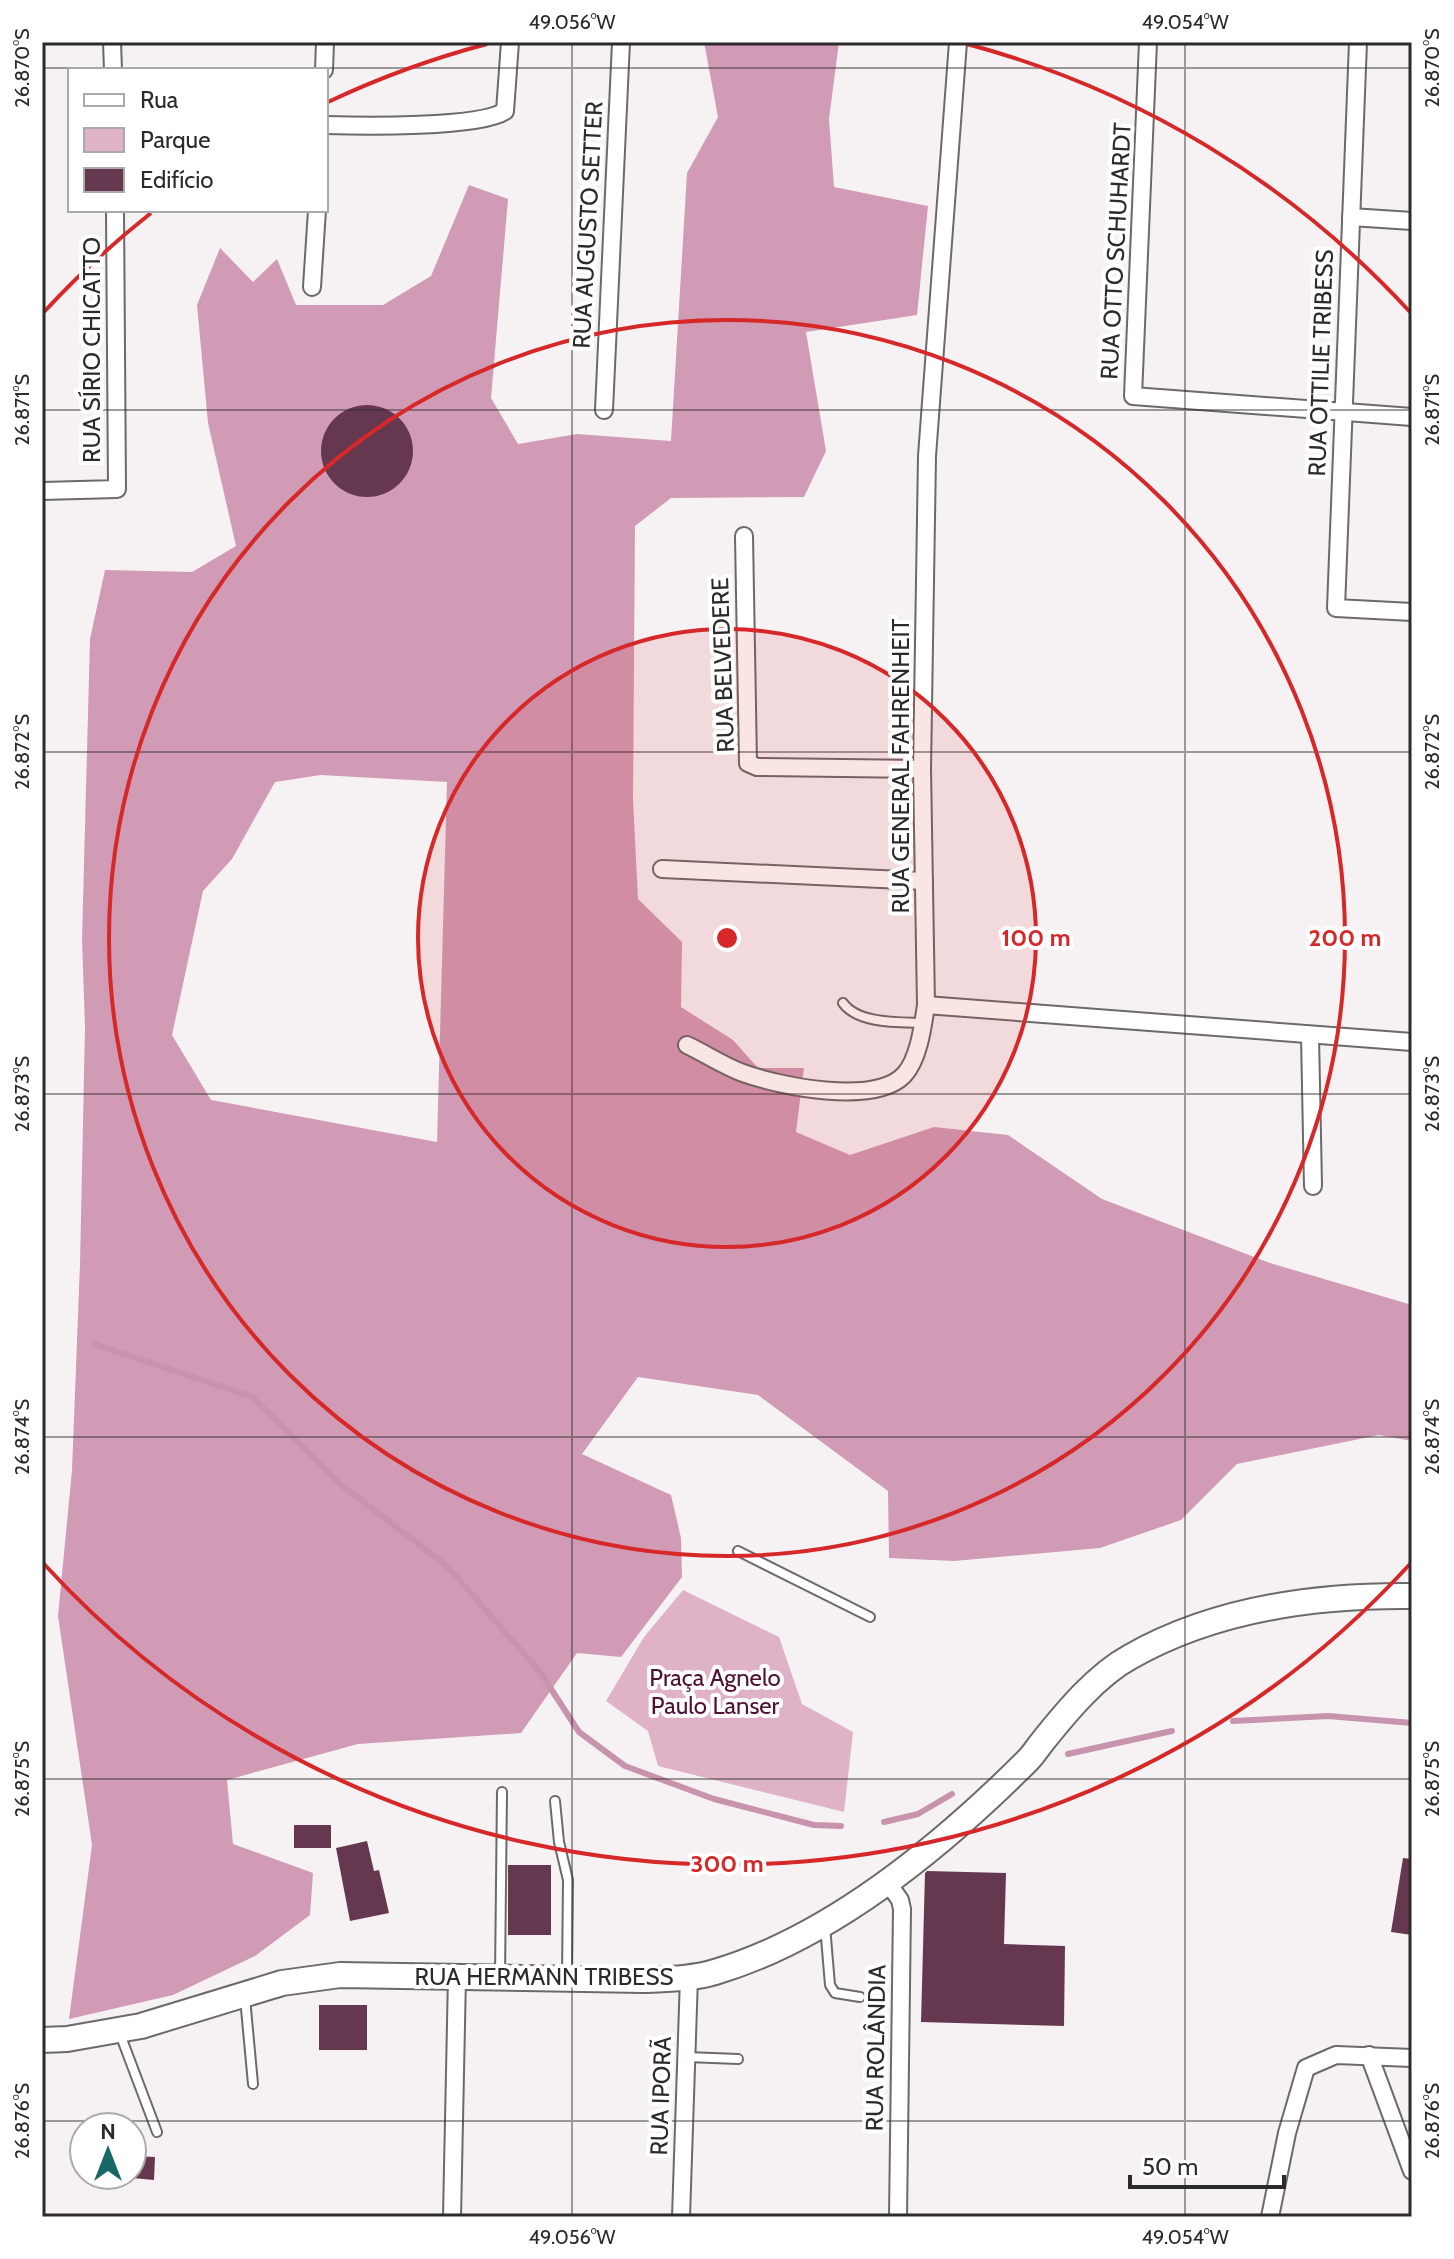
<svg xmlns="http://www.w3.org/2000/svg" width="1454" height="2259" viewBox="0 0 1454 2259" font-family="Cabin,sans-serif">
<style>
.green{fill:#dfb2c7}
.forest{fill:#d19bb5;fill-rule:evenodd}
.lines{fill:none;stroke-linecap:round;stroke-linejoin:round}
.stream{stroke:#c893ad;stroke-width:6}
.building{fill:#663850}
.service-casing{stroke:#6c696a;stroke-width:12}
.minor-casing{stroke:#6c696a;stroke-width:20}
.secondary-casing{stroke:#6c696a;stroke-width:28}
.service{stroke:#fff;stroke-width:8}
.minor{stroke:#fff;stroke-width:16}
.secondary{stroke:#fff;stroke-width:24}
.ticks{fill:none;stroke:#2c2b2c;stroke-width:2;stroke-opacity:0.45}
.ring{fill:none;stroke:#d62828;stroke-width:4}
.labels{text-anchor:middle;stroke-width:8;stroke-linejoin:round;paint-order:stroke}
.street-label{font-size:24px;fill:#2c2b2c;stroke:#fff}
.park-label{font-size:24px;fill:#501036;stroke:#fff}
.centre{fill:#d62828;stroke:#fff;stroke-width:4}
.ring-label{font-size:24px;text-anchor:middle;font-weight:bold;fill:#d62828;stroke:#fff;stroke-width:8;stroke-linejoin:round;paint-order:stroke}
.neatline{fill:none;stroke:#2c2b2c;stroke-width:3}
.ticks-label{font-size:20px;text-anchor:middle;fill:#2c2b2c}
</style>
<rect width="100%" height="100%" fill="#f6f2f4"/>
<!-- green -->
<path class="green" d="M683,1590l96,47 23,67 51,28 -9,80 -186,-46 -10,-35 -42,-30 38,-64z"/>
<!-- forest -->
<path class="forest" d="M704,42h135l-10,77 5,68 94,19 -11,109 -111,17 20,119 -22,46 -133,1 -36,28 -2,273 5,100 44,43 -1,65 52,33 25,28h46l-8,64 54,23 84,-28 74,8 94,64 168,64 142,42v136l-33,-6 -142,29 -56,56 -81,28 -146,13 -65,-3 -1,-67 -130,-96 -120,-18 -56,77 89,41 10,43 1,39 -61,80 -44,-4 -56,80 -163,11 -131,36 6,64 80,29 -3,42 -55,41 -82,39 -104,24 23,-174 -34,-229 14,-146 8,-206 5,-237 -3,-88 8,-300 15,-69 87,2 44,-26 -28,-123 -11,-118 23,-57 33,34 24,-23 19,46h87l48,-29 38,-91 39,14 -17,199 27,46 59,-10 94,7 16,-268 31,-56zM321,775l126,7 -10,360 -226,-42 -39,-65 31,-144 29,-32 43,-77z"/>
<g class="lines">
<!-- stream -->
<g class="stream">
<path d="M94,1344l158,53 87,86 108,83 93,106 39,60 46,34 89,33 100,26 27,1"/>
<path d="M1233,1721l95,-5 84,7"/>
<path d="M1068,1754l104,-23"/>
<path d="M884,1822l34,-8 34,-20"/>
</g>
</g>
<!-- building -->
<g class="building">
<circle cx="367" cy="451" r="46"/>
<rect x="294" y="1825" width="37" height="23"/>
<path d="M367,1841l7,30 5,-1 10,43 -39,8 -14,-73z"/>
<path d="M1403,1858l9,1v76l-21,-3z"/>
<rect x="508" y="1865" width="43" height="70"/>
<path d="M927,1871l79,2 -2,71 61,2 -1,80 -143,-4 4,-149z"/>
<rect x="319" y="2005" width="48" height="45"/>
<path d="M132,2156l23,1 -1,23 -22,-2z"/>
</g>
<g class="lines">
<!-- service casing -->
<g class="service-casing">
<g id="service">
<path d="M843,1003c15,21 56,19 80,20"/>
<path d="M738,1551l132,66"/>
<path d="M555,1801l4,41 9,38 -1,98"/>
<path d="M825,1926l5,59 5,8 25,4"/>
<path d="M500,1976l2,-184"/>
<path d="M245,1998l8,86"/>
<path d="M120,2034l37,98"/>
<path d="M687,2057l51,2"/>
</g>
</g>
<!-- minor casing -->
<g class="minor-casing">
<g id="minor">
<path d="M112,42l1,28"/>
<path d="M1148,42l-15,354 279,21"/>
<path d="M1358,42l-22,566 76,4"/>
<path d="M324,70l1,-28"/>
<path d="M326,125c36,1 153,3 179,-14l5,-69"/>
<path d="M1351,217l61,4"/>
<path d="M312,287l5,-77"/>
<path d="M604,410l17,-368"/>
<path d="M42,491l75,-2 -2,-279"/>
<path d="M744,536l4,227 9,4 165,2"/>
<path d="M662,869l262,12"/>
<path d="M926,1005l486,37"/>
<path d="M1310,1036l3,150"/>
<path d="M687,1045c19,9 37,21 56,28 36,13 131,33 161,2 15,-16 19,-50 22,-70l-4,-236 5,-313 31,-414"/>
<path d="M888,1883l12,17 2,9 -4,308"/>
<path d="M1369,2055l43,116"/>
<path d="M452,2217l5,-241"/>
<path d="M681,2217l8,-240"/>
<path d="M1270,2217l17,-84 19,-65 30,-13 76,3"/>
</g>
</g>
<!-- secondary casing -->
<g class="secondary-casing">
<path id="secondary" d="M42,2040l25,-1 74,-13 141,-43 58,-8 303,5c24,-1 49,-1 72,-8 118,-35 228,-127 313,-212 6,-6 10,-13 15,-19 24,-30 54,-66 87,-84 84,-48 187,-62 282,-61"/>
</g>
<!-- service -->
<use href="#service" class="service"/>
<!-- minor -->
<use href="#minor" class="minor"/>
<!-- secondary -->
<use href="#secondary" class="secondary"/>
</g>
<!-- ticks -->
<path class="ticks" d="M572,42v2175M1185,42v2175M42,68h1370M42,410h1370M42,752h1370M42,1094h1370M42,1437h1370M42,1779h1370M42,2121h1370"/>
<!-- distance rings -->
<circle cx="727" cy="938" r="309" fill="#d62828" fill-opacity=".12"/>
<g class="ring">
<circle cx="727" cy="938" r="309"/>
<circle cx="727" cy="938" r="618"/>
<path d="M1410 1564A926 926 0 0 1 44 1564M44 312A926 926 0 0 1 151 213M328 102A926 926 0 0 1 487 44M967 44A926 926 0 0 1 1410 312"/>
</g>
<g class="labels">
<!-- street labels -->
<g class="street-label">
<text transform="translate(588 225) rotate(-87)" y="8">RUA AUGUSTO SETTER</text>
<text transform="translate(1116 251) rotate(-87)" y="8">RUA OTTO SCHUHARDT</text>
<text transform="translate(92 350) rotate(-90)" y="8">RUA SÍRIO CHICATTO</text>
<text transform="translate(1321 363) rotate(-88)" y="8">RUA OTTILIE TRIBESS</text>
<text transform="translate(723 665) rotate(-92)" y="8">RUA BELVEDERE</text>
<text transform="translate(901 766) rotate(-90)" y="8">RUA GENERAL FAHRENHEIT</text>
<text x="544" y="1985">RUA HERMANN TRIBESS</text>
<text transform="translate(876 2048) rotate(-89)" y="8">RUA ROLÂNDIA</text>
<text transform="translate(661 2096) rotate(-88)" y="8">RUA IPORÃ</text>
</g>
<!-- park labels -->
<g class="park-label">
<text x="715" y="1686">Praça Agnelo<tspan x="715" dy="28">Paulo Lanser</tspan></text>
</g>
</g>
<circle cx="727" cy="938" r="12" class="centre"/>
<g class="ring-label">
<text x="1036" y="946">100 m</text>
<text x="1345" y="946">200 m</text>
<text x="727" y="1872">300 m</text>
</g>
<!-- border -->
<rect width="1454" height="2259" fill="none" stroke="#ffffff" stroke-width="88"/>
<!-- legend -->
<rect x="68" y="68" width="260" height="144" fill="#ffffff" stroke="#abaaab" stroke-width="2"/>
<rect x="84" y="94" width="40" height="12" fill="#ffffff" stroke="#abaaab" stroke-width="2"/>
<text x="140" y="108" font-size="24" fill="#2c2b2c">Rua</text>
<rect x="84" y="128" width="40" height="24" fill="#dfb2c7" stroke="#abaaab" stroke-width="2"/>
<text x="140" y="148" font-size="24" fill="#2c2b2c">Parque</text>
<rect x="84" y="168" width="40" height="24" fill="#663850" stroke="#abaaab" stroke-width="2"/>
<text x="140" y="188" font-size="24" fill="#2c2b2c">Edifício</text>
<!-- north arrow -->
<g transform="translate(108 2151)"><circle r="38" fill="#ffffff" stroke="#abaaab" stroke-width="2"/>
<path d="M0-6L14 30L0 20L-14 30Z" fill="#186769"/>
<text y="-12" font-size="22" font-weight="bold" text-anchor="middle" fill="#2c2b2c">N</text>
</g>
<!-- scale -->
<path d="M1130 2175v12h154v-12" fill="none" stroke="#2c2b2c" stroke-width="4"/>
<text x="1142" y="2175" font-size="24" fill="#2c2b2c" stroke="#ffffff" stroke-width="6" paint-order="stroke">50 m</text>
<rect x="44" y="44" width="1366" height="2171" class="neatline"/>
<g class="ticks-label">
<text x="572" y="29">49.056°W</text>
<text x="1185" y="29">49.054°W</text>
<text transform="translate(22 68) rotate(-90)" y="7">26.870°S</text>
<text transform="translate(1432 68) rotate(-90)" y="7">26.870°S</text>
<text transform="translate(22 410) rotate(-90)" y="7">26.871°S</text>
<text transform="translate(1432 410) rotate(-90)" y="7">26.871°S</text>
<text transform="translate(22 752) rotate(-90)" y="7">26.872°S</text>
<text transform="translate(1432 752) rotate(-90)" y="7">26.872°S</text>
<text transform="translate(22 1094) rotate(-90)" y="7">26.873°S</text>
<text transform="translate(1432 1094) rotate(-90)" y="7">26.873°S</text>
<text transform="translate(22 1437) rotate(-90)" y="7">26.874°S</text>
<text transform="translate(1432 1437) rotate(-90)" y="7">26.874°S</text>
<text transform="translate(22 1779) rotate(-90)" y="7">26.875°S</text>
<text transform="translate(1432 1779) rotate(-90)" y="7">26.875°S</text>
<text transform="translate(22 2121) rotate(-90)" y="7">26.876°S</text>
<text transform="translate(1432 2121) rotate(-90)" y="7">26.876°S</text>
<text x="572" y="2244">49.056°W</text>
<text x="1185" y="2244">49.054°W</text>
</g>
</svg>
